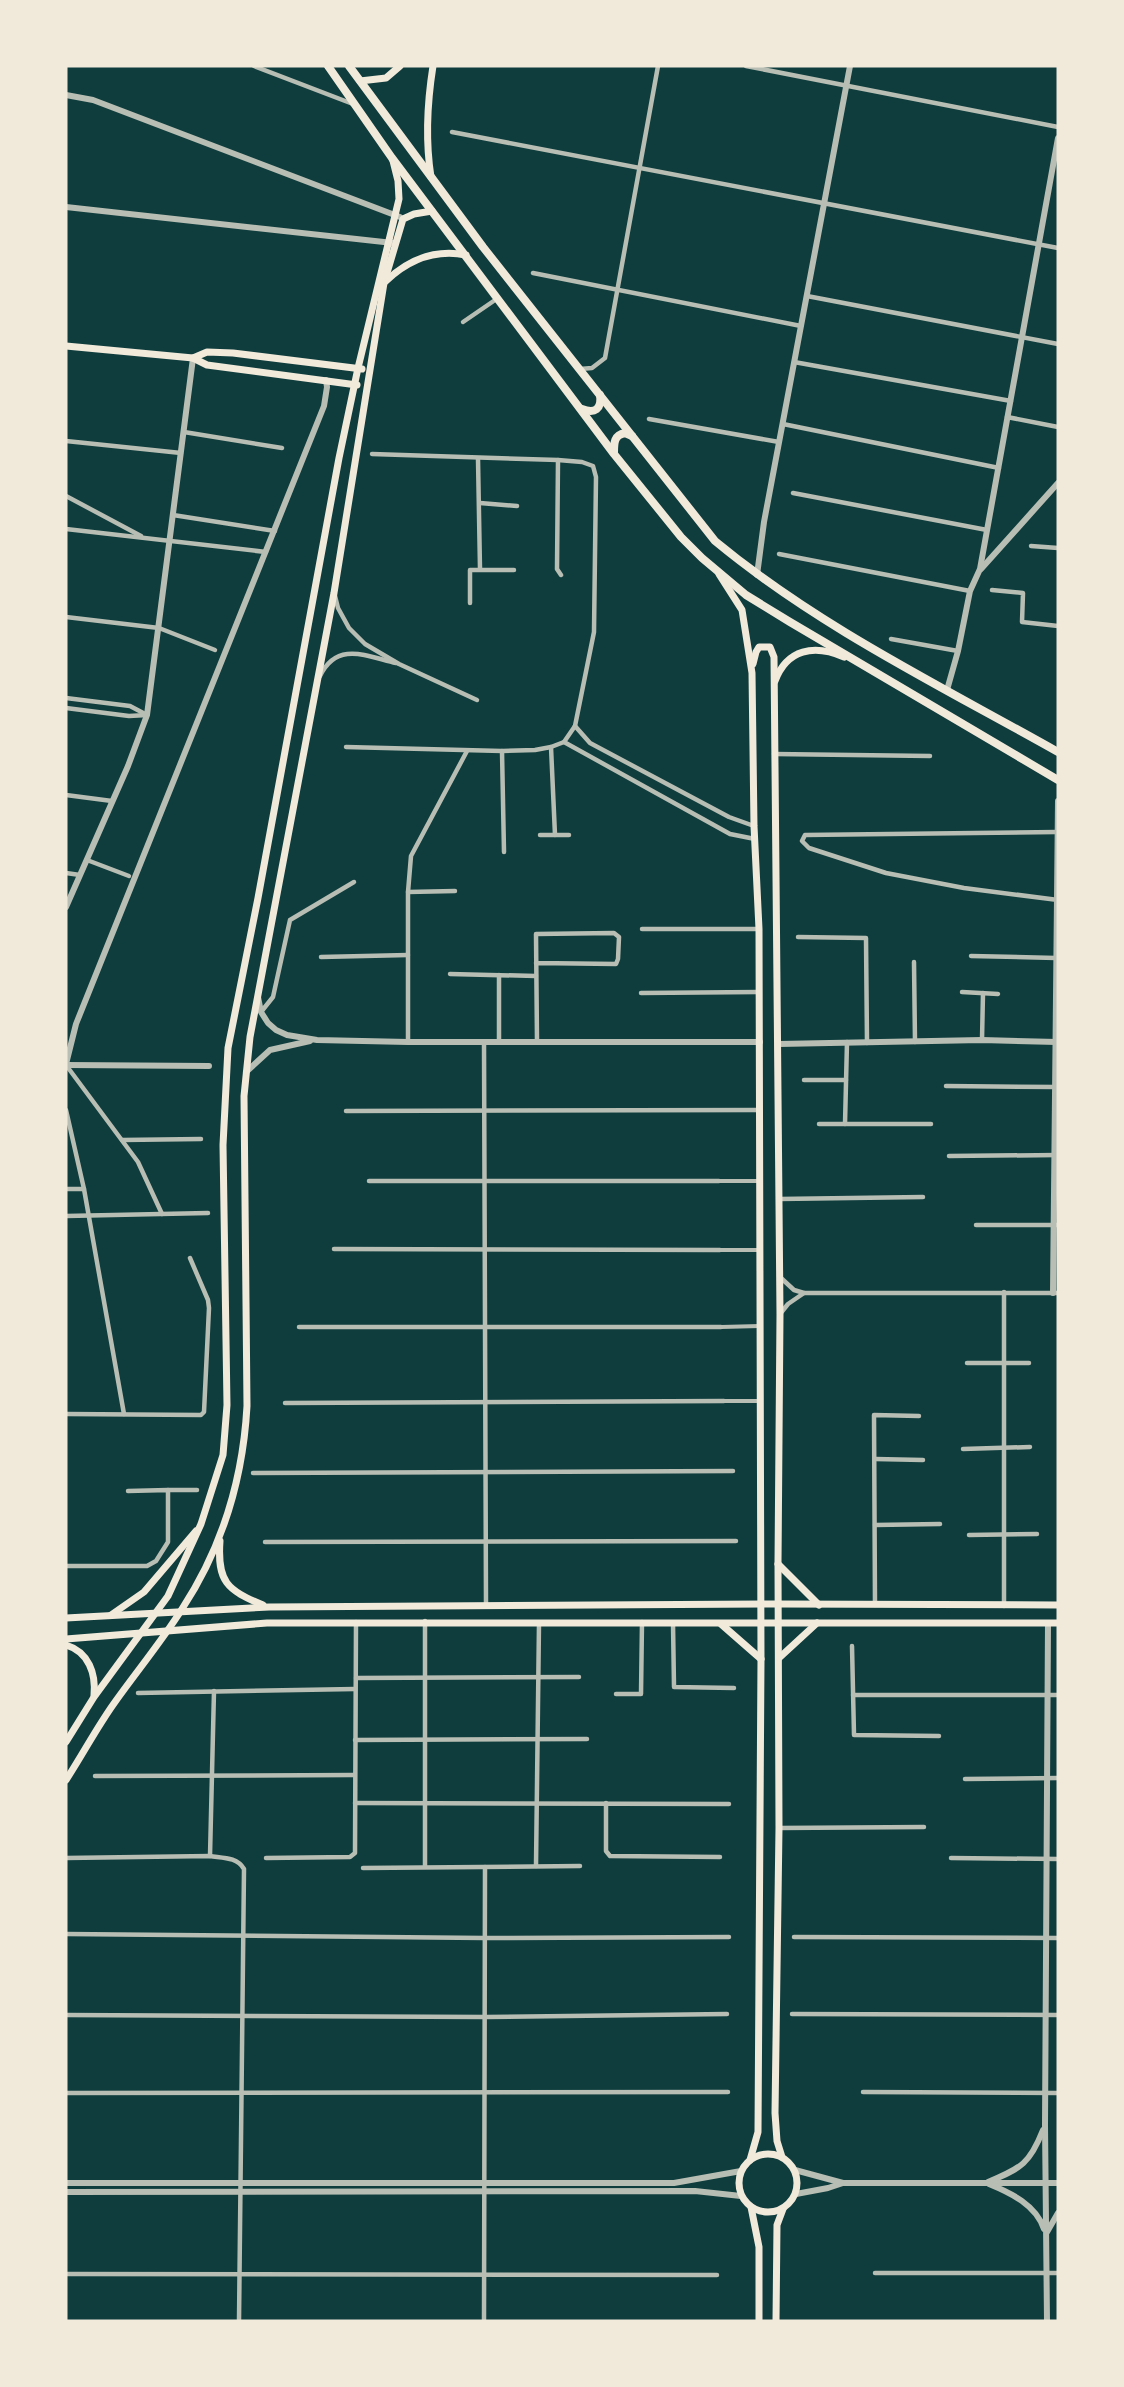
<svg xmlns="http://www.w3.org/2000/svg" width="1124" height="2387" viewBox="0 0 1124 2387" font-family="'Exo 2',sans-serif">
<style>
.lines{fill:none;stroke-linecap:round;stroke-linejoin:round}
.pedestrian{stroke:#b8beb3;stroke-width:4}
.minor{stroke:#b8beb3;stroke-width:4.5}
.tertiary{stroke:#b8beb3;stroke-width:6}
.secondary{stroke:#f1e9da;stroke-width:7}
.primary{stroke:#f1e9da;stroke-width:8}
</style>
<rect width="100%" height="100%" fill="#0f3d3e"/>
<g class="lines">
<!-- pedestrian -->
<g class="pedestrian">
<path d="M719,1181h41"/>
<path d="M720,1250h40"/>
<path d="M721,1327l39,-1"/>
<path d="M724,1401h36"/>
</g>
<!-- minor -->
<g class="minor">
<path d="M254,66l99,38"/>
<path d="M746,66l312,61"/>
<path d="M452,132l606,116"/>
<path d="M533,273l268,53"/>
<path d="M807,296l251,48"/>
<path d="M463,322l35,-24"/>
<path d="M794,362l217,39"/>
<path d="M580,369l12,-1 13,-10 53,-292"/>
<path d="M1007,417l51,10"/>
<path d="M649,419l130,23"/>
<path d="M783,424l216,44"/>
<path d="M184,432l98,16"/>
<path d="M66,441l115,12"/>
<path d="M478,459l2,110"/>
<path d="M558,460l-1,109 4,6"/>
<path d="M793,493l194,37"/>
<path d="M66,496l75,40"/>
<path d="M480,503l37,3"/>
<path d="M173,515l102,16"/>
<path d="M66,529l200,23"/>
<path d="M1031,546l27,2"/>
<path d="M779,554l191,37"/>
<path d="M992,590l31,3 -1,29 36,4"/>
<path d="M335,596l3,12 11,20 16,16 34,20 78,36"/>
<path d="M470,603v-33h44"/>
<path d="M66,617l93,11 56,22"/>
<path d="M891,639l67,12"/>
<path d="M320,676c17,-35 46,-20 76,-13"/>
<path d="M66,698l64,8 17,9"/>
<path d="M66,708l63,8 18,-1"/>
<path d="M575,726l15,17 139,74 25,9"/>
<path d="M564,742l166,92 25,5"/>
<path d="M346,747l156,4 33,-1 16,-3 13,-5 11,-16 19,-94 2,-155 -3,-11 -11,-4 -24,-2 -186,-6"/>
<path d="M502,751l2,101"/>
<path d="M774,754l156,2"/>
<path d="M66,795l46,6"/>
<path d="M1057,832l-252,3 -3,6 7,7 77,25 78,15 94,12"/>
<path d="M540,835h15l-4,-88"/>
<path d="M555,835h14"/>
<path d="M87,860l42,16"/>
<path d="M66,873l14,2"/>
<path d="M408,892l47,-1"/>
<path d="M642,929h117"/>
<path d="M798,937l68,1 1,105"/>
<path d="M971,956l85,2"/>
<path d="M321,957l87,-2"/>
<path d="M914,962l1,80"/>
<path d="M536,963l80,1 2,-5 1,-22 -5,-4 -78,1 1,108"/>
<path d="M450,974l86,2"/>
<path d="M962,992l36,2"/>
<path d="M641,993l118,-1"/>
<path d="M261,1012l12,-15 17,-77 64,-38"/>
<path d="M982,1040l1,-47"/>
<path d="M408,1042v-150l3,-36 56,-105"/>
<path d="M484,1042l2,563"/>
<path d="M499,1042v-67"/>
<path d="M66,1065l72,97 24,52"/>
<path d="M804,1080h42"/>
<path d="M946,1086l111,1"/>
<path d="M66,1110l18,79 40,225"/>
<path d="M346,1111l414,-1"/>
<path d="M819,1124h112"/>
<path d="M845,1124l2,-82"/>
<path d="M122,1140l79,-1"/>
<path d="M949,1156l109,-1"/>
<path d="M369,1181h350"/>
<path d="M66,1189h18"/>
<path d="M779,1199l144,-2"/>
<path d="M66,1216l142,-3"/>
<path d="M976,1225h82"/>
<path d="M334,1249l386,1"/>
<path d="M781,1278l13,12 10,3h254"/>
<path d="M780,1314l8,-10 16,-11"/>
<path d="M299,1327h422"/>
<path d="M967,1363h62"/>
<path d="M285,1403l439,-2"/>
<path d="M66,1414l135,1 3,-3 5,-104 -1,-8 -18,-42"/>
<path d="M963,1449l67,-2"/>
<path d="M875,1459l48,1"/>
<path d="M253,1473l480,-2"/>
<path d="M168,1490h29"/>
<path d="M875,1525l65,-1"/>
<path d="M969,1535l68,-1"/>
<path d="M265,1542l471,-1"/>
<path d="M66,1566h81l9,-5 12,-19v-52l-40,1"/>
<path d="M875,1605l-1,-190 45,1"/>
<path d="M1004,1606v-314"/>
<path d="M673,1623l1,64 60,1"/>
<path d="M852,1646l2,89 85,1"/>
<path d="M356,1678l223,-1"/>
<path d="M138,1693l217,-4"/>
<path d="M616,1694h25l1,-72"/>
<path d="M853,1695h205"/>
<path d="M355,1740l232,-1"/>
<path d="M95,1776l259,-1"/>
<path d="M965,1779l93,-1"/>
<path d="M355,1803l374,1"/>
<path d="M606,1803v48l4,5 110,1"/>
<path d="M779,1828l145,-1"/>
<path d="M210,1856l4,-165"/>
<path d="M66,1858l144,-2c13,2 27,1 34,13l-5,452"/>
<path d="M266,1858l84,-1 5,-4 1,-231"/>
<path d="M951,1858l107,1"/>
<path d="M425,1866v-245"/>
<path d="M536,1866l3,-243"/>
<path d="M363,1868l217,-2"/>
<path d="M66,1934l418,4 245,-1"/>
<path d="M794,1937l264,1"/>
<path d="M792,2014l266,1"/>
<path d="M66,2015l420,2 241,-3"/>
<path d="M863,2092l195,1"/>
<path d="M66,2093l662,-1"/>
<path d="M875,2273h183"/>
<path d="M66,2274l651,1"/>
<path d="M484,2321l1,-454"/>
</g>
<!-- tertiary -->
<g class="tertiary">
<path d="M66,95l27,5 307,117"/>
<path d="M66,207l327,36"/>
<path d="M981,569l77,-86"/>
<path d="M757,575l7,-53 86,-456"/>
<path d="M947,690l11,-39 12,-60 10,-22 78,-431"/>
<path d="M66,907l62,-141 19,-51 46,-357"/>
<path d="M258,997l3,15 7,11 8,7 11,5 30,5 91,2h352"/>
<path d="M779,1044l203,-4 75,2"/>
<path d="M66,1064l10,-40 248,-618 3,-19 -1,-7"/>
<path d="M66,1065l143,1"/>
<path d="M246,1072l24,-22 40,-9"/>
<path d="M1053,1293l5,-492"/>
<path d="M795,2170l48,13h215"/>
<path d="M988,2182c34,-14 42,-19 55,-52"/>
<path d="M66,2183h608l67,-12"/>
<path d="M989,2184c22,9 47,21 55,45"/>
<path d="M66,2192l629,-1 46,5"/>
<path d="M796,2194l32,-6 15,-5"/>
<path d="M1047,2232l11,-19"/>
<path d="M1047,2321l-2,-196 3,-502"/>
</g>
<!-- secondary -->
<g class="secondary">
<path d="M360,81l26,-3 14,-12"/>
<path d="M431,177c-6,-38 -4,-73 2,-111"/>
<path d="M386,281c22,-21 49,-32 80,-26"/>
<path d="M66,346l127,12 14,7 150,20"/>
<path d="M193,358l14,-6 26,1 129,16"/>
<path d="M719,574l23,36 10,63 2,153 5,103 2,730 -3,473 -8,28"/>
<path d="M753,664l3,-12 3,-5h11l4,10 6,657 -2,250 1,264 -4,285 2,28 5,16"/>
<path d="M775,681c12,-32 39,-37 69,-24"/>
<path d="M220,1541c-3,41 7,49 43,64"/>
<path d="M778,1564l41,41"/>
<path d="M111,1615l33,-23 52,-61"/>
<path d="M66,1618l203,-11 509,-3 280,1"/>
<path d="M721,1624l40,35"/>
<path d="M66,1639l201,-16h791"/>
<path d="M66,1645c23,7 30,29 28,50"/>
<path d="M779,1658l38,-35"/>
<path d="M66,1742l28,-45 74,-101 33,-72 22,-69 4,-50 -4,-260 5,-97 30,-150 81,-440 19,-90 41,-169 -1,-18 -5,-20"/>
<path d="M66,1780c17,-26 31,-53 49,-78 22,-31 47,-61 67,-93 40,-61 61,-131 65,-203l-3,-310 6,-59 84,-444 50,-310 19,-64 11,-5 18,-3"/>
<circle cx="768" cy="2183" r="29"/>
<path d="M751,2207l8,40v74"/>
<path d="M776,2321l1,-96 6,-16"/>
</g>
<!-- primary -->
<g class="primary">
<path d="M328,66l64,92 222,296 67,83 21,21 44,37 44,27 268,158"/>
<path d="M349,66l134,181 232,294c104,86 226,145 343,211"/>
<path d="M582,409c13,5 20,0 18,-14"/>
<path d="M614,452c0,-9 0,-17 11,-19l7,3"/>
</g>
</g>
<!-- border -->
<rect width="1124" height="2387" fill="none" stroke="#f1e9da" stroke-width="135"/>
</svg>
